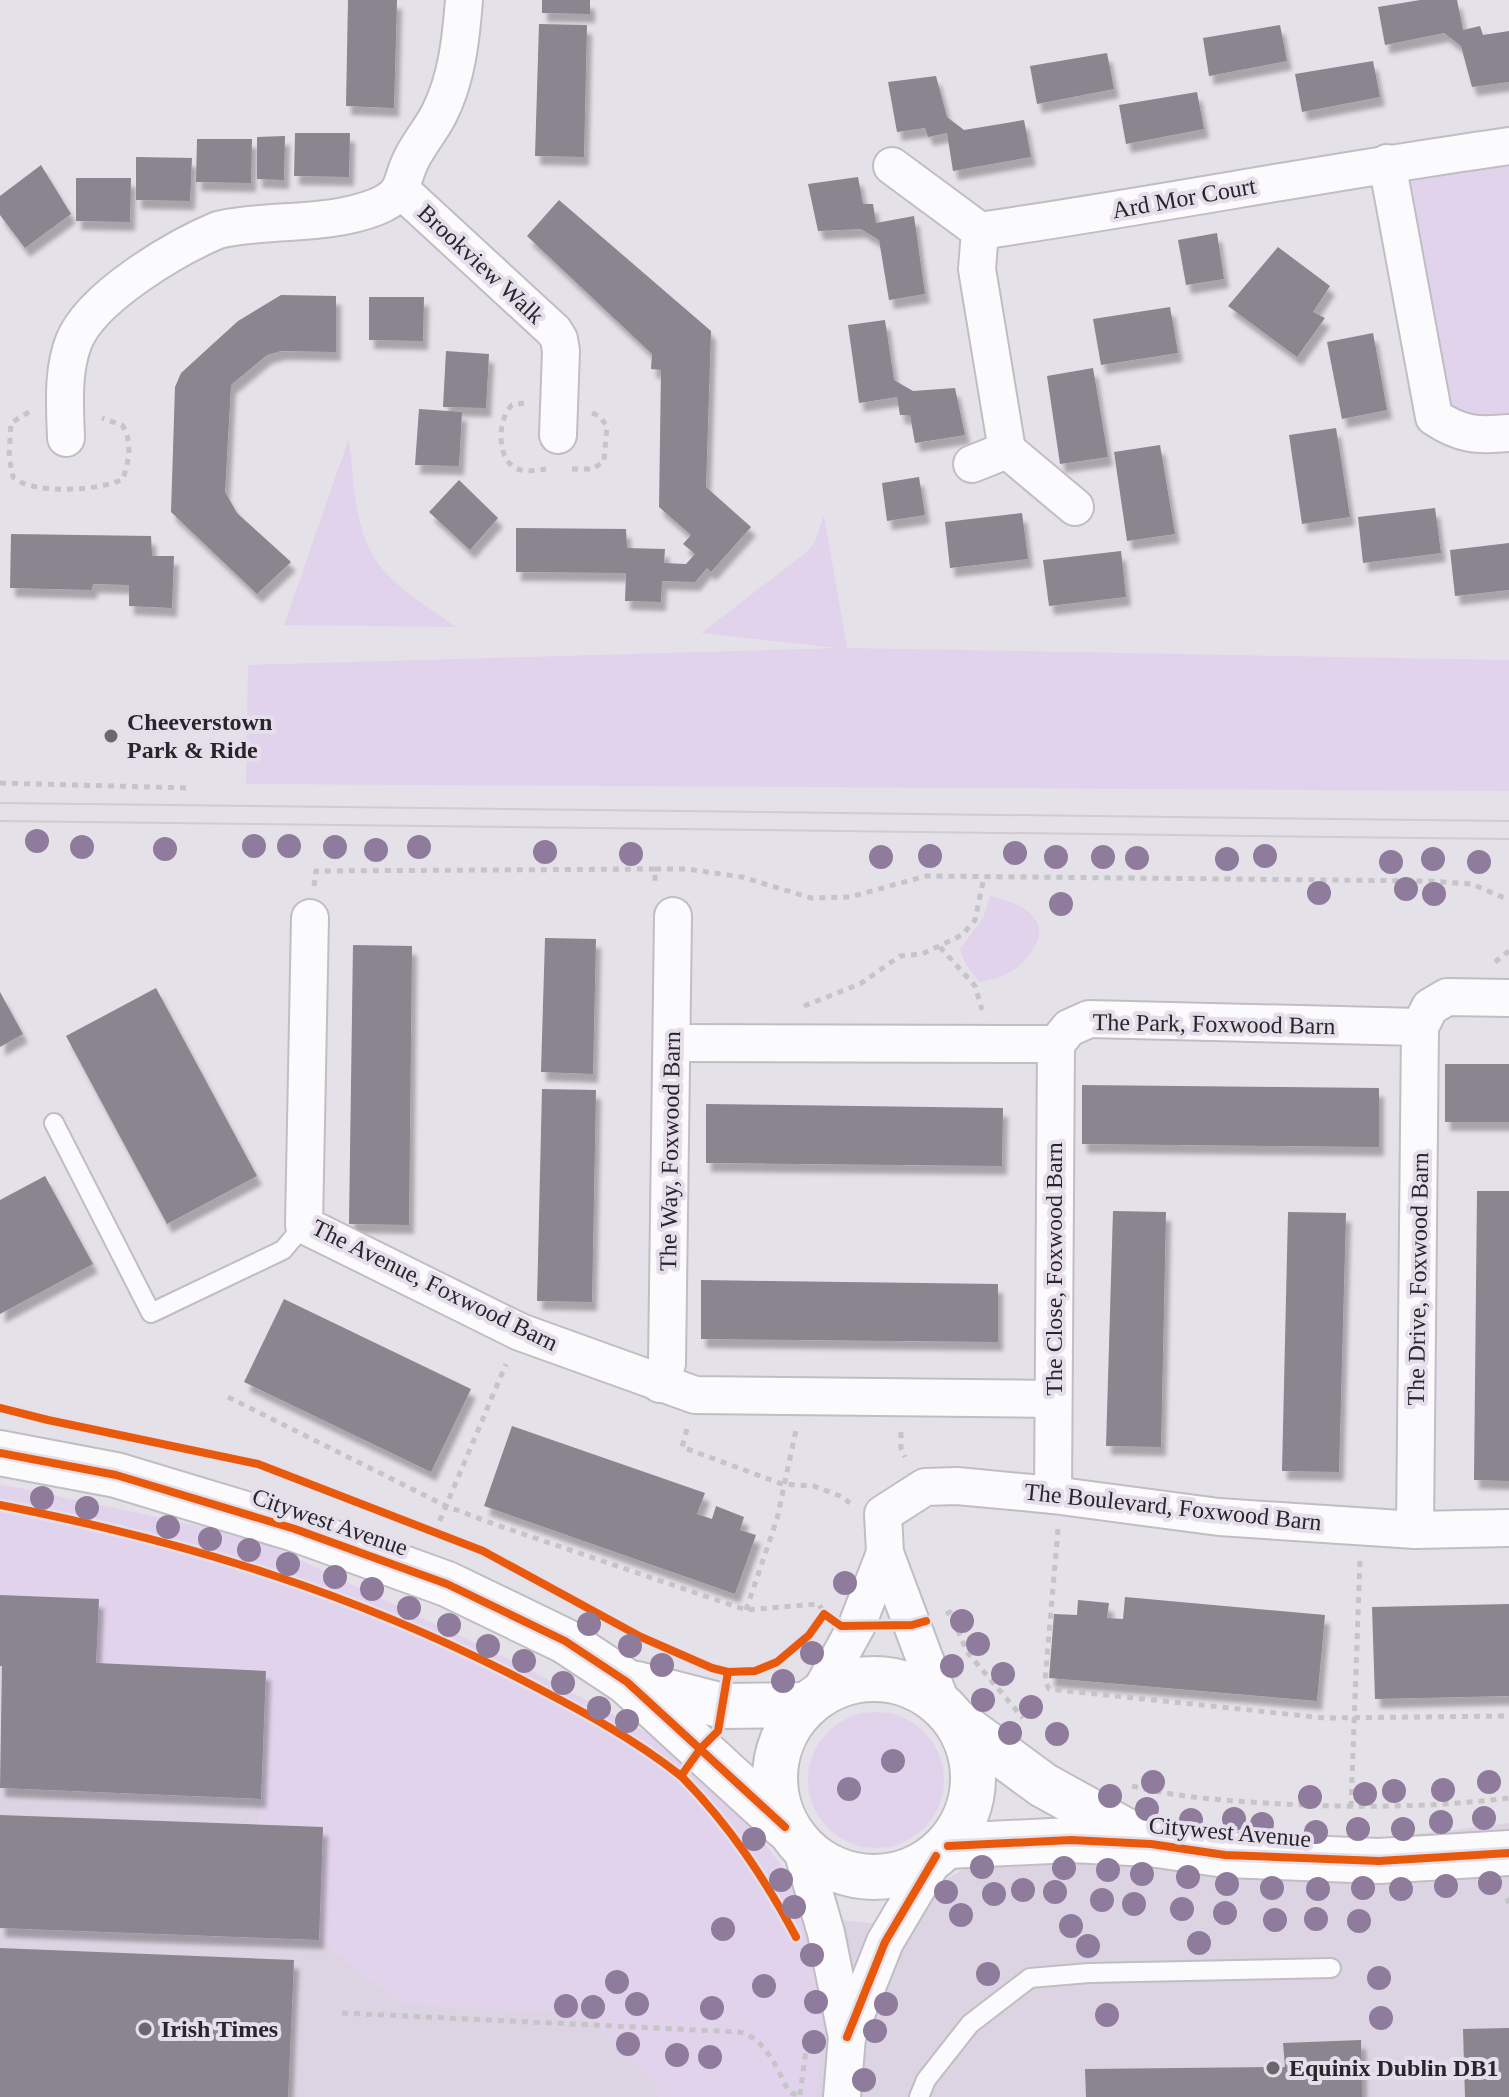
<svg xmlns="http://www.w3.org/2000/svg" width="1509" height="2097" viewBox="0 0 1509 2097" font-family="Georgia,serif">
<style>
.built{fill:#dcd4e2}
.green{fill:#e1d3ec}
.building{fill:#8a858e;filter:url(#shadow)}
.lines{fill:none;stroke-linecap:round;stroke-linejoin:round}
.service-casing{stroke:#c0bdc3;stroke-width:22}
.minor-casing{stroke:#c0bdc3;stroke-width:40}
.secondary-casing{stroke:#c0bdc3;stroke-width:48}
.path{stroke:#c5c4c6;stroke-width:5;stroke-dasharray:6 6;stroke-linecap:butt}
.service{stroke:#fbfafc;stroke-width:18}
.minor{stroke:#fbfafc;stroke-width:36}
.secondary{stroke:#fbfafc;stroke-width:44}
.tram{stroke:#cfcdcf;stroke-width:2}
.cycleway-casing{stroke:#e5deeb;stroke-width:13}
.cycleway{stroke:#e8590c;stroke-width:8}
.tree{fill:#8f7c9c}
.poi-dot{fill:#6b676d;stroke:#e5deeb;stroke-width:3}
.labels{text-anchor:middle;stroke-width:8;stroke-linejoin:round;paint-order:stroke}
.street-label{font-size:24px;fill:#29262b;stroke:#e5deeb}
.poi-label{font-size:24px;font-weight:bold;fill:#29262b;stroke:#e5deeb;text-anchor:start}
</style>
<defs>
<filter id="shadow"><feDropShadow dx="5" dy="9" stdDeviation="2" flood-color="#0004"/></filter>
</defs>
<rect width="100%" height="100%" fill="#e5e1e8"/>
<!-- built -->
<path class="built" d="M0,1504l768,408 145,16 25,-44 72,-41 367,-4 132,-16v274h-1509z"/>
<!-- green -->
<g class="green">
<path d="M1509,159v261l-32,4 -40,-25 -29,-225z"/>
<path d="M349,438c5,39 4,86 26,121 18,28 55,49 81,68l-172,-2z"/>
<path d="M824,515l23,133 662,12v131l-1263,-7 2,-119 590,-17 -137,-15 106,-81 8,-10z"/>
<path d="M990,896c16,4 35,9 45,23 14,17 -10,45 -25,53 -9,5 -19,8 -30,10l-14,-17 -6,-16 24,-33z"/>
<path d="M0,1484l252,53 267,127 169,91 52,56 47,62 11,25 24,82v58l-6,59h-158l-2,-12 -70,-71 -185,-10 -82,-64 4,-113 -65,-2 8,-154 -170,-8 3,-64 -99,-4z"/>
<circle cx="876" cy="1780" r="68"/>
</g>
<!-- building -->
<g class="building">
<path d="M348,0h49l-3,108 -48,-2z"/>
<path d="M542,0h48v14l-48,-1z"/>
<path d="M1420,0h37l6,30 17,-4 3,9 26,-4v51l-37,5 -11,-41 -17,-13 -59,12 -7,-38z"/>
<path d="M539,24l48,1 -3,132 -49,-1z"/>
<path d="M1280,25l7,36 -78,15 -6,-38z"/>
<path d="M1107,53l7,36 -77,15 -7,-38z"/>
<path d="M1373,61l7,36 -78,15 -7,-38z"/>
<path d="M936,76l11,41 17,13 60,-10 7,37 -78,14 -6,-38 -19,4 -3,-9 -28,4 -9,-50z"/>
<path d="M1197,92l7,37 -78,15 -7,-39z"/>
<path d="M295,133h55l-1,44 -55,-1z"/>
<path d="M285,136l-1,44 -27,-1v-42z"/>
<path d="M197,139h55l-1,44 -55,-1z"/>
<path d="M136,157l56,1 -2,43 -54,-1z"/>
<path d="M41,165l30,49 -46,34 -25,-33v-19z"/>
<path d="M858,177l5,27h10l3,19 38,-7 11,78 -36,6 -10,-60 -18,-11 -43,2 -10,-47z"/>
<path d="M76,178h55l-1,44 -54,-1z"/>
<path d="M559,200l152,131 -5,156 45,40 -40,45 -4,-4 -12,14 -33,-1 -1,21 -36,-1 1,-28 -110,-1v-44l110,1 1,19 38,1 -1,14 22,1 9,-10 -12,-10 8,-9 -32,-28 2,-137 -10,-1 1,-15 -125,-118z"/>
<path d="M1217,233l7,46 -38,6 -8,-45z"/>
<path d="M1278,247l52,39 -17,26 12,6 -28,39 -69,-51z"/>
<path d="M281,295l55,1v56l-55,-1 -14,4 -36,30 -6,107 12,21 54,49 -34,32 -86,-82 4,-125 6,-14 57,-52z"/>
<path d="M369,297h55l-1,44 -54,-1z"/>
<path d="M1170,307l8,46 -77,12 -8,-46z"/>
<path d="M885,320l9,60 19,11 42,-3 10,47 -50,8 -5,-28h-10l-3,-18 -38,6 -11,-78z"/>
<path d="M1373,333l14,77 -45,9 -15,-77z"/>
<path d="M446,351l43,3 -3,54 -43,-1z"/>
<path d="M1093,368l15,89 -48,7 -13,-88z"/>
<path d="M419,409l43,3 -3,54 -44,-1z"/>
<path d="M1336,428l14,89 -48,7 -13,-89z"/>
<path d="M1160,445l15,89 -48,7 -13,-89z"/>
<path d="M919,477l6,38 -38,6 -5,-38z"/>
<path d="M459,480l39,38 -28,32 -41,-38z"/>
<path d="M1435,508l6,45 -78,10 -5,-46z"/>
<path d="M1022,513l6,46 -78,9 -5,-46z"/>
<path d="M11,534l140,2 1,20h22l-2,52 -43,-2v-21l-36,-1 -1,6 -82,-2z"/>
<path d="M1509,543v47l-54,6 -5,-46z"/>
<path d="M1121,551l5,46 -77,9 -6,-46z"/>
<path d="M545,938l51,1 -3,135 -52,-2z"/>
<path d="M353,945l59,1 -3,279 -60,-1z"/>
<path d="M156,988l101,188 -90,48 -101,-188z"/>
<path d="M0,992l23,42 -23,13z"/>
<rect x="1445" y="1064" width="64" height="58"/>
<path d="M1082,1085l297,3v59l-297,-3z"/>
<path d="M542,1089l54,1 -4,212 -55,-1z"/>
<path d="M706,1104l297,4 -1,58 -296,-3z"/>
<path d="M45,1176l48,88 -93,50v-114z"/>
<path d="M1477,1191h32v290l-35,-1z"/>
<path d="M1113,1211l53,1 -5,235 -55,-1z"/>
<path d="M1288,1212l58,1 -7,259 -57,-1z"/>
<path d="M701,1280l297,4v58l-297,-3z"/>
<path d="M284,1299l187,90 -40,83 -187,-90z"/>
<path d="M512,1426l193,67 -8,21 15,5 4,-13 28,11 -4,13 16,5 -21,59 -251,-88z"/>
<path d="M0,1595l99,4 -3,64 170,8 -5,128 -261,-11 2,-122h-2z"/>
<path d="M1125,1597l200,18 -8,86 -268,-23 5,-64 23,1 1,-15 31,3 -2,15 16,1z"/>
<path d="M1509,1604v92l-134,3 -3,-92z"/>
<path d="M0,1815l323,12 -4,113 -319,-12z"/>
<path d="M0,1948l294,12 -6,137h-288z"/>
<path d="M1509,2028v69h-44l-2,-68z"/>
<path d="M1361,2040l1,57h-276l-1,-28 200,-2 -2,-24z"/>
</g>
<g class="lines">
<!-- service casing -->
<g class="service-casing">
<g id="service">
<path d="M54,1123l97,190 132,-63 21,-25"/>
<path d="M919,2097l7,-17 44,-56 60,-46 59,-5 242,-5"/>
</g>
</g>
<!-- minor casing -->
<g class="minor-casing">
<g id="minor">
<path d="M1387,163l47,254c27,18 43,19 75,16"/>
<path d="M892,166l88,65 -3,38 30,181"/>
<path d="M401,190l153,141 5,8 2,12 -3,84"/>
<path d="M980,231c177,-26 352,-60 529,-85"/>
<path d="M66,438c-1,-32 -4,-67 8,-97 18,-44 101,-93 144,-111 51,-12 107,-3 158,-23 32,-13 23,-26 37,-51 8,-15 19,-28 26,-42 18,-35 22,-76 25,-114"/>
<path d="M972,464l35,-14 68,57"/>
<path d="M310,918l-6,307 216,107 175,63 358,4"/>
<path d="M672,1043l384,1 13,-16 20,-9 331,8 10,-20 17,-10 62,1"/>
<path d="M660,1384l7,-20 6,-448"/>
<path d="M1053,1495l3,-451"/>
<path d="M1415,1530l5,-503"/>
<path d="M819,1694l38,-69 28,-72"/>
<path d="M942,1705l-57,-152 -2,-39 42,-27 32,-1 96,9 166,22 196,13 94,-2"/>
<path d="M801,1847l25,86 21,104 -5,60"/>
<path d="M847,2037l38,-95 51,-86"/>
</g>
</g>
<!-- secondary casing -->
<g class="secondary-casing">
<g id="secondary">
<path d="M0,1453l116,22 179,54 152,55 118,57 62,41 158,145"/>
<circle cx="874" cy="1778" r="99"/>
<path d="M637,1684l86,22 84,-1"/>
<path d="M956,1721l87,64 94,52"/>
<path d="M948,1846l123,-6 80,4 74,11 154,6 130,-8"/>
</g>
</g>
<!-- path -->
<g class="path">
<path d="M524,403l-12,2c-15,14 -17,59 9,65 7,2 18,0 25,-1"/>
<path d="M29,412l-18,11 -2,34 4,20c19,18 87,14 110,2 6,-18 10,-38 -1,-54l-20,-7"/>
<path d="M572,469h21l11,-8 3,-35 -8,-10 -7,-3"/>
<path d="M0,783l189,5"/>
<path d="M655,869h32l55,8 69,21 39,-1 76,-21 502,5 44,3 37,16"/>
<path d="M314,886l2,-15 339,-2v16"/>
<path d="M940,947l35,39 7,24"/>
<path d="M1495,962l14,-11"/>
<path d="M804,1006l56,-22 40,-28 22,-2 40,-19 13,-15 9,-43"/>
<path d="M228,1397l218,109 48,18 252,86 73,-6 5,10"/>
<path d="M687,1429l-5,18 100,37 32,2 26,10 10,7"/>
<path d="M901,1432v16l4,9"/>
<path d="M1058,1529l-13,152 4,8 276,29 184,-2"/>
<path d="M435,1532l71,-168"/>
<path d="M746,1610l31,-91 19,-89"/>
<path d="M946,1614l4,-2 17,40 56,66"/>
<path d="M1132,1786c44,11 88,14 133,17 81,5 163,5 244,-5"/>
<path d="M1351,1807l9,-247"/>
<path d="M1507,1898l2,5"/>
<path d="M342,2013l397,19c25,5 37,34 48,56l6,6h7"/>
<path d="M800,2095l8,-61"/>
</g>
<!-- service -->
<use href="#service" class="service"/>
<!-- minor -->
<use href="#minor" class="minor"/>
<!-- secondary -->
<use href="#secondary" class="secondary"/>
<!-- tram -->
<g class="tram">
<path d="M0,803l1509,18"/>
<path d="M0,821l1509,18"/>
</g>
<!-- cycleway casing -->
<g class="cycleway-casing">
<g id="cycleway">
<path d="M0,1408l48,12 210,44 225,87 158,86 71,31 16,4 27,-1 22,-9 32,-27 15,-21 17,12 71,-1 14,-4"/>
<path d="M0,1453l116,22 179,54 152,55 118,57 62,41 158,145"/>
<path d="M0,1505c188,37 355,88 526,177 54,28 107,56 155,94"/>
<path d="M728,1672l-10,59 -17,17 -20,28c48,49 83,101 115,161"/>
<path d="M948,1846l123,-6 80,4 74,11 154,6 130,-8"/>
<path d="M847,2037l38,-95 51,-86"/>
</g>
</g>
<!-- cycleway -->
<use href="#cycleway" class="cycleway"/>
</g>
<!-- trees -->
<g class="tree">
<circle cx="37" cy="841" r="12"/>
<circle cx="254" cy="846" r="12"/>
<circle cx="289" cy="846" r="12"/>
<circle cx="82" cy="847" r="12"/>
<circle cx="335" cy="847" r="12"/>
<circle cx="419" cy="847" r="12"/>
<circle cx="165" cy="849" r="12"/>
<circle cx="376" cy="850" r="12"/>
<circle cx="545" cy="852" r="12"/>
<circle cx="1015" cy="853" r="12"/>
<circle cx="631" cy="854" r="12"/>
<circle cx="930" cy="856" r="12"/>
<circle cx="1265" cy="856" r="12"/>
<circle cx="881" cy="857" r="12"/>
<circle cx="1056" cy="857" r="12"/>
<circle cx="1103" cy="857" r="12"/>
<circle cx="1137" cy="858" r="12"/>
<circle cx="1227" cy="859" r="12"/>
<circle cx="1433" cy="859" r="12"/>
<circle cx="1391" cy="862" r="12"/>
<circle cx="1479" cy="862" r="12"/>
<circle cx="1406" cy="889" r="12"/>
<circle cx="1319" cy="893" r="12"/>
<circle cx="1434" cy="894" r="12"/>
<circle cx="1061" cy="904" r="12"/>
<circle cx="42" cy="1498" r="12"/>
<circle cx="87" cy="1508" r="12"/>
<circle cx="168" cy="1527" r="12"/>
<circle cx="210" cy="1539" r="12"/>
<circle cx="249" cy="1550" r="12"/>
<circle cx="288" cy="1564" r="12"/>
<circle cx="335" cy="1577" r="12"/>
<circle cx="845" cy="1583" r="12"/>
<circle cx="372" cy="1589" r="12"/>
<circle cx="409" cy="1608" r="12"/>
<circle cx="962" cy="1621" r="12"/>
<circle cx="589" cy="1624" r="12"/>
<circle cx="449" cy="1625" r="12"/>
<circle cx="978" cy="1644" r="12"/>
<circle cx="488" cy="1646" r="12"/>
<circle cx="630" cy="1646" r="12"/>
<circle cx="812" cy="1653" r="12"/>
<circle cx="524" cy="1661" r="12"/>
<circle cx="662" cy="1665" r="12"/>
<circle cx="952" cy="1666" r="12"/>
<circle cx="1003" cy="1674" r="12"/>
<circle cx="783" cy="1681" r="12"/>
<circle cx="563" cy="1683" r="12"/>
<circle cx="983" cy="1700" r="12"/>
<circle cx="1031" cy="1707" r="12"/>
<circle cx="599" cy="1708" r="12"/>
<circle cx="627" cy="1721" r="12"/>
<circle cx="1010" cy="1733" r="12"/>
<circle cx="1057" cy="1734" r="12"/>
<circle cx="893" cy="1761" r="12"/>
<circle cx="1153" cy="1782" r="12"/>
<circle cx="1489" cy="1782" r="12"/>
<circle cx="849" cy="1789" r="12"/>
<circle cx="1443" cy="1790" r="12"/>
<circle cx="1394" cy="1791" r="12"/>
<circle cx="1365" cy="1794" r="12"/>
<circle cx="1110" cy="1796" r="12"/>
<circle cx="1310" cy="1797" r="12"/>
<circle cx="1147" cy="1809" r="12"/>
<circle cx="1484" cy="1818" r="12"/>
<circle cx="1234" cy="1819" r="12"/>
<circle cx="1191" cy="1820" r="12"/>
<circle cx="1441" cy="1822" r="12"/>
<circle cx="1262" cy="1824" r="12"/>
<circle cx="1358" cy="1829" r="12"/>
<circle cx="1403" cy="1829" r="12"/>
<circle cx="1316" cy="1832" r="12"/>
<circle cx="754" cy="1839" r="12"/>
<circle cx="982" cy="1867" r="12"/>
<circle cx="1064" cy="1868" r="12"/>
<circle cx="1108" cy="1870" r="12"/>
<circle cx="1142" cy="1874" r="12"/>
<circle cx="1188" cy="1877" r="12"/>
<circle cx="781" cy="1880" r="12"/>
<circle cx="1490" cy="1883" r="12"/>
<circle cx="1227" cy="1884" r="12"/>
<circle cx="1446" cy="1886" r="12"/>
<circle cx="1272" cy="1888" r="12"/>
<circle cx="1363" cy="1888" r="12"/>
<circle cx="1318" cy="1889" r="12"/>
<circle cx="1401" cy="1889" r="12"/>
<circle cx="1023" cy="1890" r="12"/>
<circle cx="946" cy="1892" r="12"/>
<circle cx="1055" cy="1892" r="12"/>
<circle cx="994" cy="1894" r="12"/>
<circle cx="1102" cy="1900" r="12"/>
<circle cx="1134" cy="1904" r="12"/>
<circle cx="794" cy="1907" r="12"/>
<circle cx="1182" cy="1909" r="12"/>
<circle cx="1225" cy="1913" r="12"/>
<circle cx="961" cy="1915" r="12"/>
<circle cx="1316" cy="1919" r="12"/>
<circle cx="1275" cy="1920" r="12"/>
<circle cx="1359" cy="1921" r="12"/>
<circle cx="1071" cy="1926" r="12"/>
<circle cx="723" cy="1929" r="12"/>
<circle cx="1199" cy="1943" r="12"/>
<circle cx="1088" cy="1946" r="12"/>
<circle cx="812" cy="1955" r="12"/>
<circle cx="988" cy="1974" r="12"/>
<circle cx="1379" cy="1978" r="12"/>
<circle cx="617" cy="1982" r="12"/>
<circle cx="764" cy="1986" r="12"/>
<circle cx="816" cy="2002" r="12"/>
<circle cx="637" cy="2004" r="12"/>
<circle cx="886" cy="2004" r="12"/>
<circle cx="566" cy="2006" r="12"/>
<circle cx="593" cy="2007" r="12"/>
<circle cx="712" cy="2008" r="12"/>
<circle cx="1107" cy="2015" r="12"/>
<circle cx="1381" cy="2018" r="12"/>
<circle cx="875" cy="2031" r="12"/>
<circle cx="814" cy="2042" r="12"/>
<circle cx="628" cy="2044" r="12"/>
<circle cx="677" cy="2055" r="12"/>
<circle cx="710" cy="2057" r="12"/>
<circle cx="864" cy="2080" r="12"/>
</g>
<!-- markers -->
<g class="poi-dot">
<circle cx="111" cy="736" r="8"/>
<circle cx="145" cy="2029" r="8"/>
<circle cx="1273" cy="2068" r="8"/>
</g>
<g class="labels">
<!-- street labels -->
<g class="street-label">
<text transform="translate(1184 198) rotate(-10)" y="8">Ard Mor Court</text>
<text transform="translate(481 264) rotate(43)" y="8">Brookview Walk</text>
<text transform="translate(1214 1024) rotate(1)" y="8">The Park, Foxwood Barn</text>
<text transform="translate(670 1151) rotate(-89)" y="8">The Way, Foxwood Barn</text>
<text transform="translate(1054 1269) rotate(-90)" y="8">The Close, Foxwood Barn</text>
<text transform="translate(1418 1279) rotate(-89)" y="8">The Drive, Foxwood Barn</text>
<text transform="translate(435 1285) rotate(26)" y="8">The Avenue, Foxwood Barn</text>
<text transform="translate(1173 1507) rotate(6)" y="8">The Boulevard, Foxwood Barn</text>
<text transform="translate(330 1522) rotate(19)" y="8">Citywest Avenue</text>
<text transform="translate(1230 1832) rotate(5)" y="8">Citywest Avenue</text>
</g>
<!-- poi labels -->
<g class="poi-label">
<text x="127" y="730">Cheeverstown<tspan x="127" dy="28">Park &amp; Ride</tspan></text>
<text x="161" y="2037">Irish Times</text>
<text x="1289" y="2076">Equinix Dublin DB1</text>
</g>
</g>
</svg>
